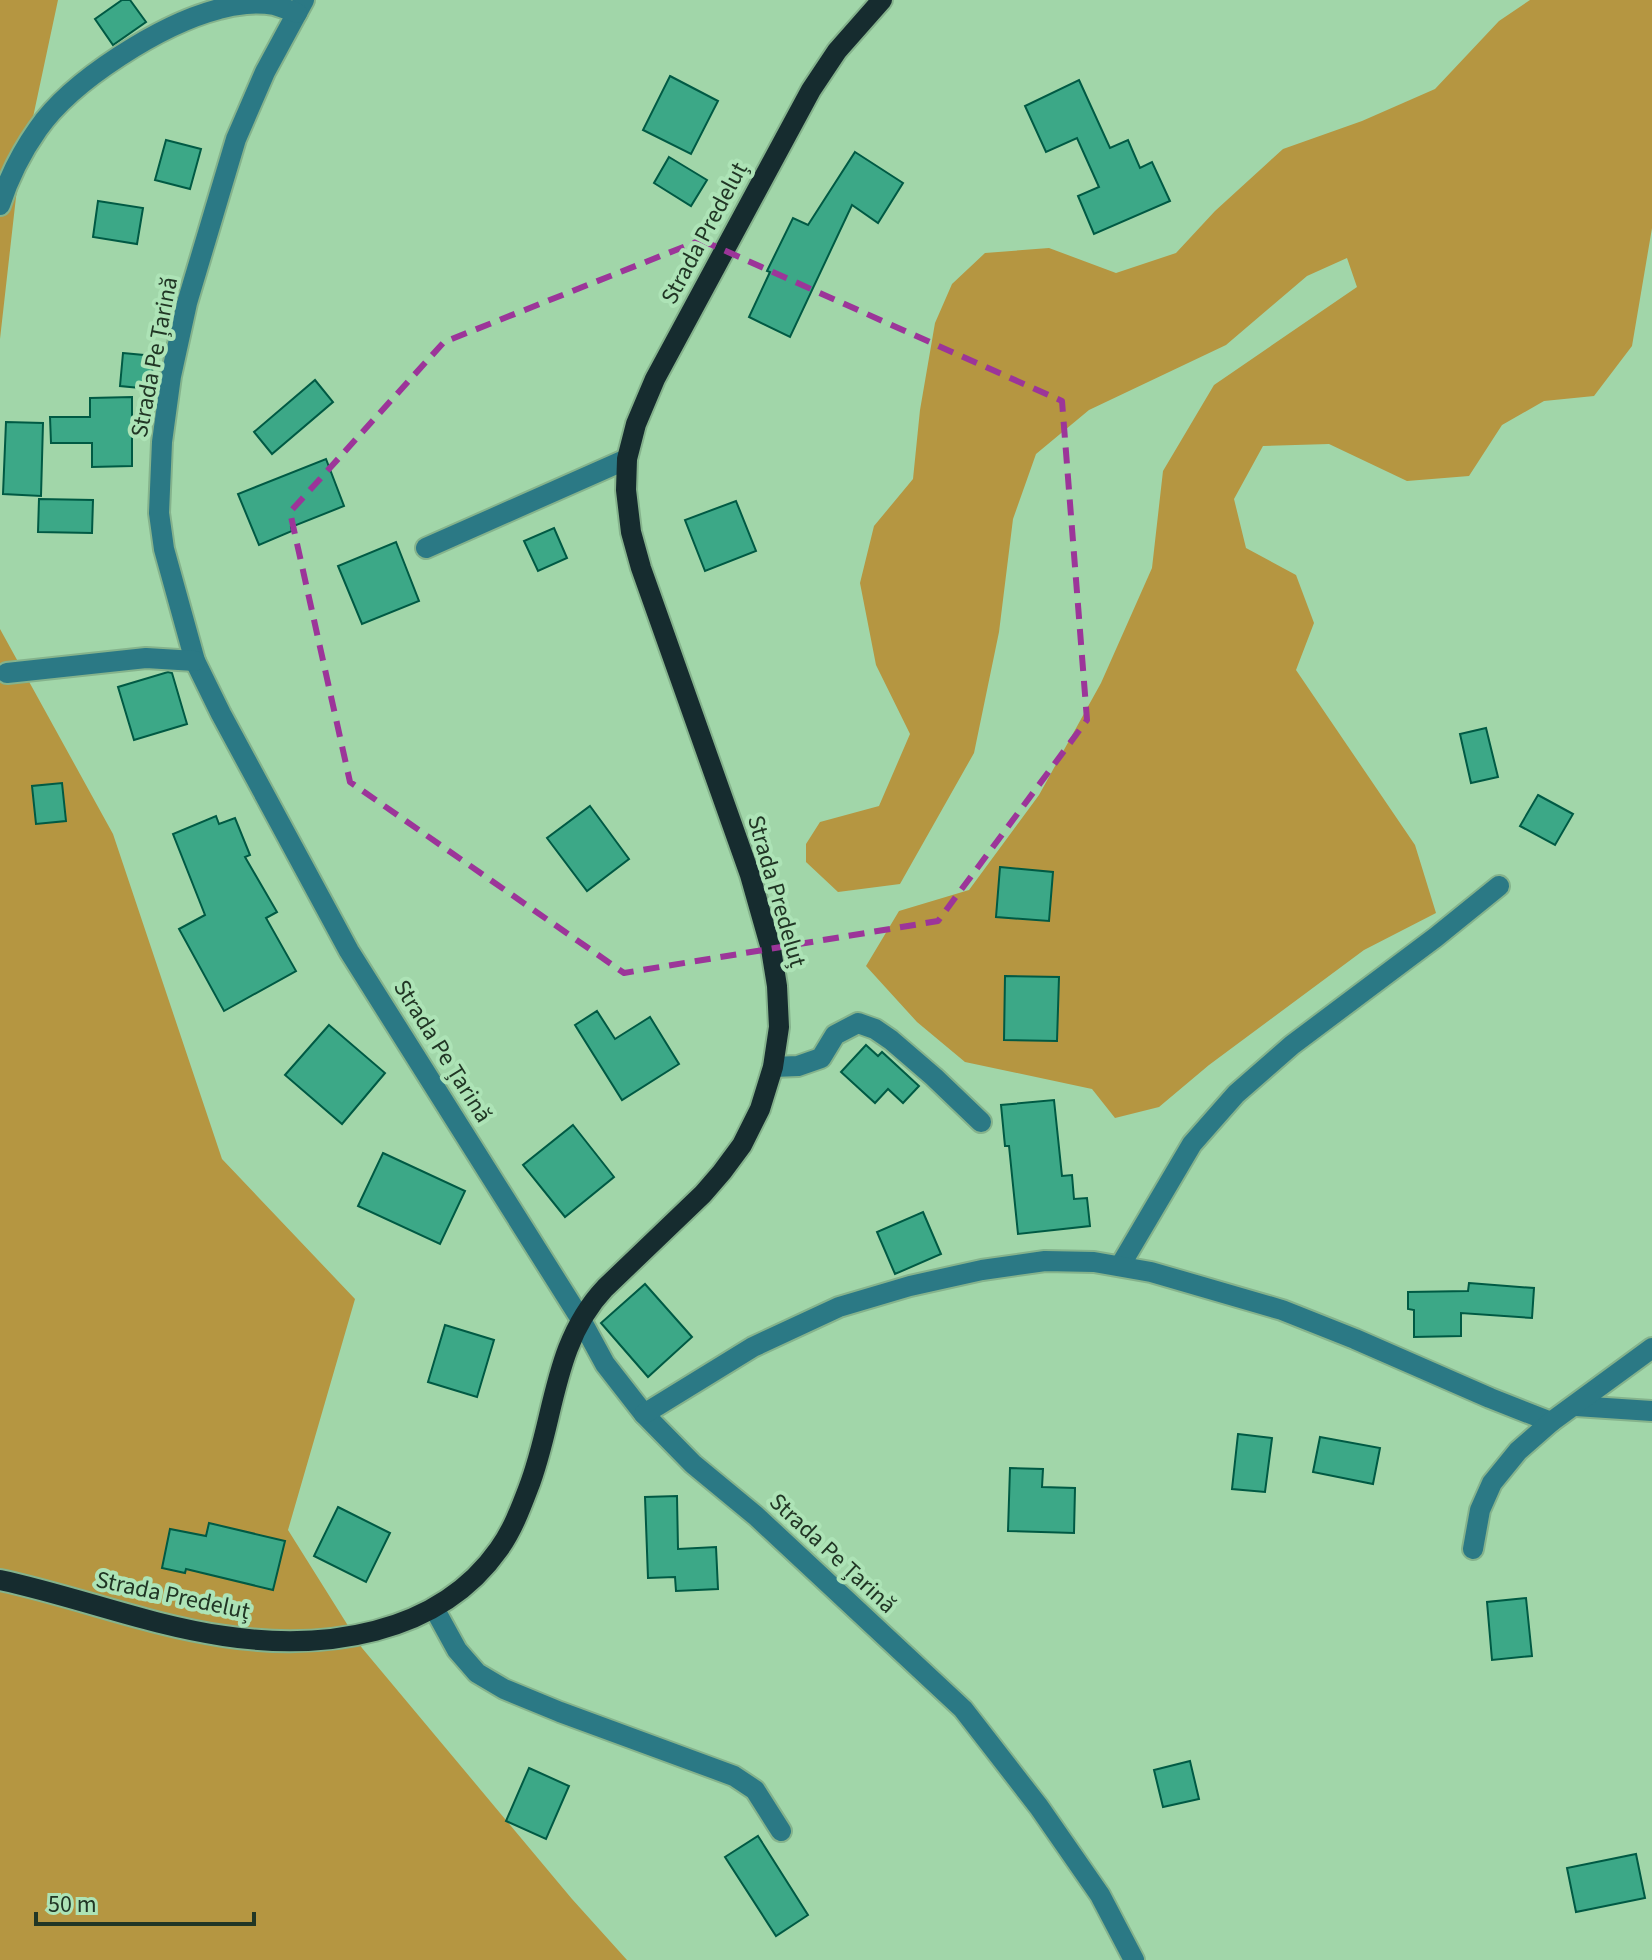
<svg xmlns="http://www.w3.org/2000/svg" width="1652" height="1960" viewBox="0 0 1652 1960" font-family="'Source Sans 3',sans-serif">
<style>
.forest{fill:#b59641}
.building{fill:#3ca887;stroke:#005a44;stroke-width:2}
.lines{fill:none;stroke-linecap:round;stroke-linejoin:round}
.minor-casing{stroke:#85b38c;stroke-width:24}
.major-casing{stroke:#85b38c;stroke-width:24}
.minor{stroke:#2b7985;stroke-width:20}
.major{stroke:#162c2f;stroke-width:20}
.marked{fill:none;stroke:#9c3599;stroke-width:6;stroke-dasharray:16 10;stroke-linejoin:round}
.labels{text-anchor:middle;stroke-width:8;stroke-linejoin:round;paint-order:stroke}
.street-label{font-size:24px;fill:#213625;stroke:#ade3b6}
</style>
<rect width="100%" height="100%" fill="#a1d6a9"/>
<!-- forest -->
<g class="forest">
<path d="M0,0h58l-42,197 -16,142z"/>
<path d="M1530,0h122v228l-20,118 -38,50 -50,5 -42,24 -33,51 -62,5 -78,-37 -66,2 -29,53 12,49 50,27 18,48 -18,47 119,175 21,68 -72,37 -155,115 -50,42 -44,11 -23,-29 -127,-27 -48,-40 -51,-56 33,-55 70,-21 70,-95 62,-112 51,-115 11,-97 51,-86 143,-98 -10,-29 -40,18 -81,69 -137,65 -53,44 -23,65 -14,113 -25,121 -74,131 -62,8 -32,-30v-18l14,-22 59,-16 31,-72 -34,-69 -16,-82 14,-57 39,-47 7,-69 15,-87 17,-39 33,-31 64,-5 67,25 60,-20 39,-42 68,-62 79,-28 73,-32 64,-68z"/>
<path d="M0,629l113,205 109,325 133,140 -67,231 74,118 210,251 55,61h-627z"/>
</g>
<!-- building -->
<g class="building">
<path d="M122,0h8l16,22 -33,23 -18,-26z"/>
<path d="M670,76l48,25 -27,53 -48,-24z"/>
<path d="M1079,80l31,68 18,-8 12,28 12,-6 18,39 -76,33 -16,-38 21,-9 -22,-49 -31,14 -21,-46z"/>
<path d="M166,140l35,9 -11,40 -35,-9z"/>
<path d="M855,152l48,31 -25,40 -26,-18 -62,132 -41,-20 21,-45 -3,-1 26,-53 15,7z"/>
<path d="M669,157l38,23 -16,26 -37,-23z"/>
<path d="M98,201l45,7 -6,36 -44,-7z"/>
<path d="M123,353l31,3 -4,33 -30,-3z"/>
<path d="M315,380l18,22 -61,52 -18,-22z"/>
<path d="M132,397v69l-40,1v-24h-41l-1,-26h40v-19z"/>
<path d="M6,422l37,1 -2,73 -38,-2z"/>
<path d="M326,459l18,47 -53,21 1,4 -33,14 -21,-51z"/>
<path d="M39,499l54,1 -1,33 -54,-1z"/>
<path d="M736,501l20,50 -51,20 -20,-51z"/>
<path d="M554,528l13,30 -29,13 -14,-30z"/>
<path d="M396,542l23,59 -57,23 -24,-58z"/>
<path d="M168,672l4,1 15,51 -53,16 -16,-53z"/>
<path d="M1486,728l12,49 -27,6 -11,-49z"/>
<path d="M62,783l4,38 -30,3 -4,-38z"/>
<path d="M1538,795l35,19 -18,31 -35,-19z"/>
<path d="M590,806l39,53 -42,32 -40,-53z"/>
<path d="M216,816l3,8 16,-6 15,37 -5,2 32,55 -11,6 30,53 -72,40 -45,-82 26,-14 -32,-81z"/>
<path d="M1000,867l53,5 -4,49 -53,-4z"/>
<path d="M1005,976l54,1 -2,64 -53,-1z"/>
<path d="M597,1011l18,28 35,-22 29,47 -57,36 -47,-75z"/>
<path d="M329,1025l56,48 -43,51 -57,-49z"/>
<path d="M866,1045l12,11 4,-4 37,34 -16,17 -15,-14 -13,14 -34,-31z"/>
<path d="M1054,1100l8,76 10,-1 2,24 13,-1 3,28 -72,8 -9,-88h-4l-4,-41z"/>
<path d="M573,1125l41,52 -49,40 -42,-52z"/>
<path d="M383,1153l82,38 -25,53 -82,-38z"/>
<path d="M923,1212l18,42 -46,20 -18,-42z"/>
<path d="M1469,1283l65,5 -2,30 -71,-5v23l-47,1v-27l-6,-1v-17l60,-1z"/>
<path d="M645,1284l47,53 -44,40 -47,-54z"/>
<path d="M445,1325l49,15 -17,57 -49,-15z"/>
<path d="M1238,1434l34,4 -7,54 -33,-3z"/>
<path d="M1320,1437l60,11 -7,36 -60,-12z"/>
<path d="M1010,1468l33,1 -1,18 33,1 -1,45 -66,-2z"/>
<path d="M677,1496l1,53 38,-2 2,42 -42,2 -1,-14 -27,1 -3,-81z"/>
<path d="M338,1507l52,26 -24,49 -52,-26z"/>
<path d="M209,1523l76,18 -12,49 -87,-21 -1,4 -23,-5 8,-39 36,7z"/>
<path d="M1526,1598l6,58 -40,4 -5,-58z"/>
<path d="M1190,1761l9,38 -36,8 -9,-37z"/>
<path d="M529,1768l40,18 -23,53 -40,-18z"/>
<path d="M758,1836l50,79 -32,21 -51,-79z"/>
<path d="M1636,1854l9,44 -69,14 -9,-44z"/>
</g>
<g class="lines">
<!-- minor casing -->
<g class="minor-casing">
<g id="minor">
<path d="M304,0l-39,72 -29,67 -49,164 -16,73 -9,66 -3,71 5,36 31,112 26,53 128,237 231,367 25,46 39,50 49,50 63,52 207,193 76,98 61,88 34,65"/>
<path d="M0,205c9,-28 21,-52 38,-76 34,-49 123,-105 181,-120 16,-5 38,-7 55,-4 7,2 15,5 23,8"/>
<path d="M426,548l201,-89"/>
<path d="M7,673l139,-15 49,3"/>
<path d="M773,1067l25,-1 23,-8 14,-23 23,-12 17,6 16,11 43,37 47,45"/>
<path d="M1120,1266l72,-122 44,-50 56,-49 144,-108 63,-51"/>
<path d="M1576,1406l76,5"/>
<path d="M644,1414l109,-67 86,-40 71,-21 72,-16 63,-9 49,1 57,10 131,38 73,29 135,59 61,24"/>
<path d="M1473,1549l7,-39 12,-27 26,-32 33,-29 101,-74"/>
<path d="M434,1608l23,42 20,23 27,16 56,23 174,64 21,14 26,41"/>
</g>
</g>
<!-- major casing -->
<g class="major-casing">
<path id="major" d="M0,1580c75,16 148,45 224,56 98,15 214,0 275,-87 13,-18 21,-39 29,-60 27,-68 24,-145 77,-201l98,-94 19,-22 20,-27 18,-36 13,-42 6,-40 -2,-41 -6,-37 -21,-74 -109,-307 -10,-36 -5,-42 1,-31 9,-35 19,-45 156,-289 26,-39 45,-51"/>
</g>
<!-- minor -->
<use href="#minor" class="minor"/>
<!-- major -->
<use href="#major" class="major"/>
</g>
<!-- marked area -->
<path class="marked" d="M701,240l361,161 25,319 -149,201 -314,52 -274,-191 -60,-270 154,-170z"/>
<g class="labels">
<!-- street labels -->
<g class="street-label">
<text transform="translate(704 233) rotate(-62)" y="8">Strada Predeluț</text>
<text transform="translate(154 357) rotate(-79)" y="8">Strada Pe Țarină</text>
<text transform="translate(777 891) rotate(74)" y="8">Strada Predeluț</text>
<text transform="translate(443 1051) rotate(58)" y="8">Strada Pe Țarină</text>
<text transform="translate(833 1553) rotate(43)" y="8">Strada Pe Țarină</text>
<text transform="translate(173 1595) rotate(12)" y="8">Strada Predeluț</text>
</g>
</g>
<!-- scale -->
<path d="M36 1912v12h218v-12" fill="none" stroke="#213625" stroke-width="4"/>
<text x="48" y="1912" font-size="24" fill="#213625" stroke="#ade3b6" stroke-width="6" paint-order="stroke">50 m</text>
</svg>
